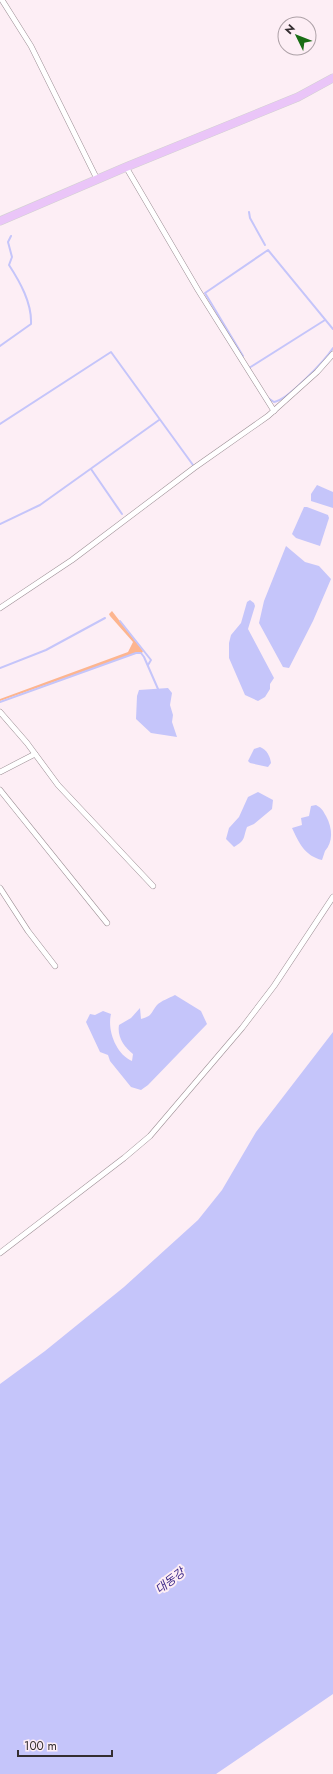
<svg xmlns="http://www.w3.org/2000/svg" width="333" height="1774" viewBox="0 0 333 1774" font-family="Jost,'Noto Sans KR',sans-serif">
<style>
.green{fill:#fdb58f}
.water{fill:#c5c5fa}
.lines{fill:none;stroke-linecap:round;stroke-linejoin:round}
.stream{stroke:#c5c5fa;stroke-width:2}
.minor-casing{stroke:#9d8f95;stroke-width:6}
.primary-casing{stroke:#d2d1d2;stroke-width:9}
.minor{stroke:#fff;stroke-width:5}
.primary{stroke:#eac5f8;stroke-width:8}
.labels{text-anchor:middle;stroke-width:4;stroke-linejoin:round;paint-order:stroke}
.water-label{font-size:12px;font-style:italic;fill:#3b2788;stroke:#fdeef5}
</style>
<rect width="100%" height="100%" fill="#fdeef5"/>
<!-- green -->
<path class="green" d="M112,611l31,40 -1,2h-6l-136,48v-2l128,-47 5,-10 -23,-26 -1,-2z"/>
<!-- water -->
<g class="water">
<path d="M317,485l16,7v16l-22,-7v-7z"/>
<path d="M304,507h3l21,8 1,3 -9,28 -24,-8 -4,-4z"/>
<path d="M286,546l19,16 14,4 12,13 -18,42 -24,47 -6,-1 -24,-44 5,-22z"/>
<path d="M250,600l4,3 1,3 -7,23 26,49 -4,6v5l-5,8 -7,4 -13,-6 -16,-37v-15l2,-8 10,-12 6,-21z"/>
<path d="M168,688l4,5 -2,12 3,10 -1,7 5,15 -26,-4 -15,-14 1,-23 2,-6z"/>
<path d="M260,747c7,3 10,9 11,16l-3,4 -18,-4 -2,-2 6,-12z"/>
<path d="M258,792l15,8 -1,9 -18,15 -7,3c-4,11 -1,13 -13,20l-8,-8 3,-11 10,-11 9,-20z"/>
<path d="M316,805c6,3 7,6 10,11 7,13 7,26 -1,35l-3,9c-17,-4 -23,-17 -30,-32l10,-3 -1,-7 8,-2 2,-10z"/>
<path d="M175,995l26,16 6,13 -59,61 -7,5 -10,-3 -21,-26 -2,-6 -8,-3 -14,-30 4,-8 5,1 8,-4 8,3c-4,16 5,40 21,47l1,-7c-9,-7 -16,-17 -14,-29l12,-7 9,-10 1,11c12,-3 10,-7 16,-14 4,-4 12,-7 18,-10z"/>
<path d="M333,1032v662l-117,80h-216v-390l45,-33 79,-64 74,-67 24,-30 34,-58z"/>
</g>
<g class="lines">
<!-- stream -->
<g class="stream">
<path d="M249,212l1,6 15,27"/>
<path d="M0,346l31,-22c1,-21 -11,-42 -22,-59l3,-8 -4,-15 3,-6"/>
<path d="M243,356l-38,-63 63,-43 65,79"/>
<path d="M249,368l76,-48"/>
<path d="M268,398l6,4c14,-2 51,-42 59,-54"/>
<path d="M0,424l111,-72 82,113"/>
<path d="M91,469l31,45"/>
<path d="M0,524l40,-19 119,-85"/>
<path d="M120,621l31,39 -3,5"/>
<path d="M0,668l46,-18 59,-32"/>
<path d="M0,702l136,-49h5l3,4 14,32"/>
</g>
<!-- minor casing -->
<g class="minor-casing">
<g id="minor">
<path d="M2,0l29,46 66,133"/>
<path d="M126,167l72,123 76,121"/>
<path d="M0,608l72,-48 122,-92 74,-52 49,-44 16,-18"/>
<path d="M0,712l27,31 31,42 95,101"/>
<path d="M0,772l35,-18"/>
<path d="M0,790l107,133"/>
<path d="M0,888l28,43 27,35"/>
<path d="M0,1253l124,-95 26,-22 92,-108 32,-42 59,-89"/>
</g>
</g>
<!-- primary casing -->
<g class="primary-casing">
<path id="primary" d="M0,221l126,-54 172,-70 35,-19"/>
</g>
<!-- minor -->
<use href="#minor" class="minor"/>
<!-- primary -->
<use href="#primary" class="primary"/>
</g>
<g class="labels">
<!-- water labels -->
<g class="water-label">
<text transform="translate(170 1581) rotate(-37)" y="4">대동강</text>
</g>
</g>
<!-- north arrow -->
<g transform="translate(297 36) rotate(313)"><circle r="19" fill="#fdeef5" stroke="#ada1a7"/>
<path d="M0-3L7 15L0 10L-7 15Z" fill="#196d14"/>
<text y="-6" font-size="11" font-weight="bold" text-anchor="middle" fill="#342e31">N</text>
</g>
<!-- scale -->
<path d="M18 1750v6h94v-6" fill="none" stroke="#342e31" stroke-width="2"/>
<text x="24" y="1750" font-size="12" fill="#342e31" stroke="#fdeef5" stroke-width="3" paint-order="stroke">100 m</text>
</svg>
